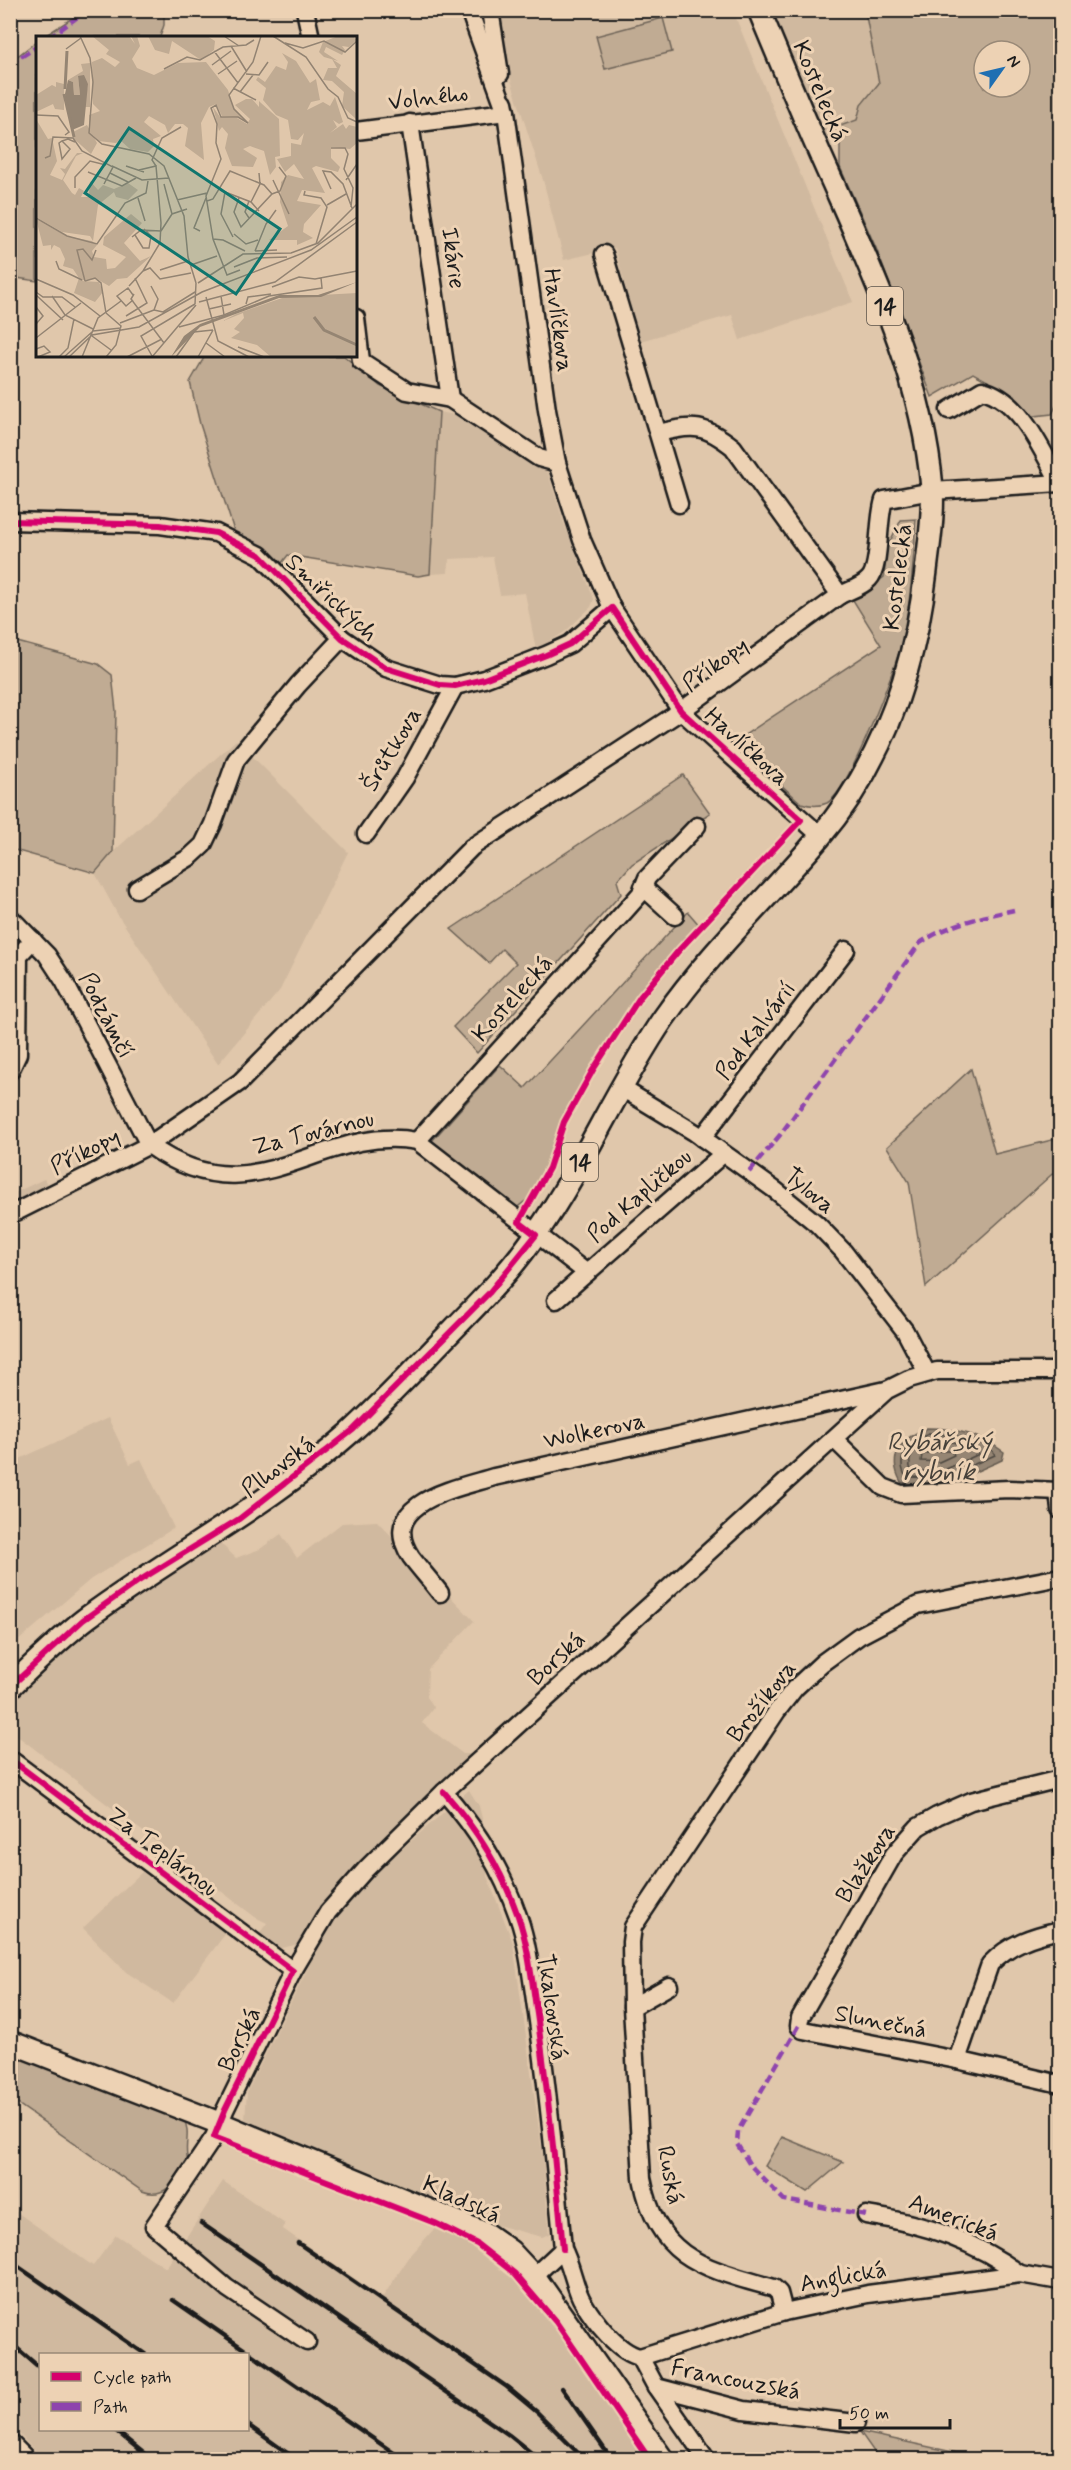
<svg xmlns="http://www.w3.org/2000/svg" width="1071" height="2470" viewBox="0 0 1071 2470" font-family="Mynerve,sans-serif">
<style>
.built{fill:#d0b99f;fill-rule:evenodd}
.green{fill:#c0ab93;stroke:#6e6458;stroke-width:1.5;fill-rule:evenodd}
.water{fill:#958573;stroke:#655b50;stroke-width:1.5}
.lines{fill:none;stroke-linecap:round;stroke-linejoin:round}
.shore{stroke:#4c463f;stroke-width:1.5}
.minor-casing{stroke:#1c1c1c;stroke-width:21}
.major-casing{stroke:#1c1c1c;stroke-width:26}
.minor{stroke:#edd2b4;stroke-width:16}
.major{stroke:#edd2b4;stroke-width:21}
.rail{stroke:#1c1c1c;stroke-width:4.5}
.quiet{stroke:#8e44ad;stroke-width:4.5;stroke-dasharray:9 4.5;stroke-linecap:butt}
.cycleway-casing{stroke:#edd2b4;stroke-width:10}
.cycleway{stroke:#d6006c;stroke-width:6}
.labels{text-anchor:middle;stroke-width:6;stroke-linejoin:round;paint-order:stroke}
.shield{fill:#edd2b4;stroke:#5b534a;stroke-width:1.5}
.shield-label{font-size:22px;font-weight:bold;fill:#1c1c1c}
.street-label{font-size:24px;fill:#1c1c1c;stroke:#edd2b4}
.water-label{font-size:26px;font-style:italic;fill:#46413a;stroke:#edd2b4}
.inset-river{fill:none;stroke:#958573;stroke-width:3}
.inset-road{fill:none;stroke:#928372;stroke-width:1.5}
.view{fill:#0f766e;fill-opacity:0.15;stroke:#0f766e;stroke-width:3}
.inset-edge{fill:none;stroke:#1c1c1c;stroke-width:3}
</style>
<rect width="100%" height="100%" fill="#e0c7ab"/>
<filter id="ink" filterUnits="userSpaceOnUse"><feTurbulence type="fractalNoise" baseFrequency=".0167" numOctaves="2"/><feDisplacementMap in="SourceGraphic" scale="12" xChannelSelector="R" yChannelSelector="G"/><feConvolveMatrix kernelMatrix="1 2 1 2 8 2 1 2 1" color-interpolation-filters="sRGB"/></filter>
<g filter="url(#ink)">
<!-- built -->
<g class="built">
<path d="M497,11h236l120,291 -113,38 -8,-25 -92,26 -25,-93 -51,12 -21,-80 -35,-109z"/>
<path d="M769,11h96l14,72 -18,22 -4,15 -17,6 -12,21z"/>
<path d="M439,412l27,5 82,56 16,50 30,76 -3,8 -25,24 -30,19 -11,-57 -25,2 -7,-38 -44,2 -1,14 -18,1z"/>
<path d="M236,740l112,112 -68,138 -62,74 -99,-147 -24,-44 18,-21z"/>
<path d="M44,1179l9,15 -42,20 -1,-19z"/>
<path d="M108,1418l22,46 11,-5 33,69 -83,51 -80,68v-184z"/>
<path d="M377,1521l97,100 -46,48 -1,28 7,10 -12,16 41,31h12l-82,76 -69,75 -25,39 -22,5 -21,-11 11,-15 -12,-6 -244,-186 -1,-30 79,-77 131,-81 16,15 24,-9 21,-15 16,24 45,-35z"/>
<path d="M469,1790l10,16 4,17 4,26v27l26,67 30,215 6,76 -7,3 -57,-15 -37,-13 -203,-90 2,-27 81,-165 33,-42z"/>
<path d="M142,1872l84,61 -53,70 -47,-31 -43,-44z"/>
<path d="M223,2181l62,43 -2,5 99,69 28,-42 24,-27 32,14 49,38 43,53 85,125h-601l-31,-34v-217l82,58 23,-31 50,33zM40,2354h208v76h-208z"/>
</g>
<!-- green -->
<g class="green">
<path d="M83,11h81v14l-4,12h-117z"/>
<path d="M865,11h195v387l-8,16 -27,3 -10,-21 -42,-23 -41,24 -56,-149 -36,-81v-41l17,-6 4,-15 18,-22zM984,51h36v36h-36z"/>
<path d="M663,18l9,34 -67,17 -9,-33z"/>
<path d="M37,41v240l-27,-4 1,-216z"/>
<path d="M205,356h139l36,30 59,26 -9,162 -12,2 -130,-21 -7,9 -46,-30 -35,-110 -10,-42z"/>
<path d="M916,519c-2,39 -5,81 -13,119 -6,27 -54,154 -76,165 -9,4 -17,3 -26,0l-67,-61 147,-97 -28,-45 31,-23 3,-30 14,-27z"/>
<path d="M10,640l88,24 14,11 4,36 -3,141 -18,21 -84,-24z"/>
<path d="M683,775l27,38 -78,51 -15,17 4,13 -144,159 -24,-26 63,-64 -14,-14 -13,14 -38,-34z"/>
<path d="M688,912l13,15 -57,60 -29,43 -26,40 -28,53 -12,39 -20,36 -14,11 -84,-67 69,-77 25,23z"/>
<path d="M971,1069l24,85 65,-16v29l-134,120 -17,-105 -22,-35z"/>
<path d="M10,2053l173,65c9,14 0,28 5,43 -13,19 -21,39 -46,30l-131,-92z"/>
<path d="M782,2137l61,25 -36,30 -42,-26z"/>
<path d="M860,2432l125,27h-106z"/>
</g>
<!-- water -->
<path class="water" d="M927,1428c30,0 53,7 77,24l-2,8c-32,14 -66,34 -101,22 -15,-27 2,-45 26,-54z"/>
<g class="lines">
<!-- shore -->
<g class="shore">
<path d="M929,1434c18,0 57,4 66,21l-52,23 -37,-1c-12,-20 5,-37 23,-43z"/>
<path d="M930,1442h23l24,9 2,3 -37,17h-31c-5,-16 5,-25 19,-29z"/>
<path d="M932,1451h19l3,4 -15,7 -18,-1 1,-6z"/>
</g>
<!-- minor casing -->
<g class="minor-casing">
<g id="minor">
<path d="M305,10l6,28"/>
<path d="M469,10l37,102 41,298 10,53 25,77 30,68 69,103 140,125"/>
<path d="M490,10l10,64"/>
<path d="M410,123l40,276"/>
<path d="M356,131l150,-19 -2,-10"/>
<path d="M604,254l75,250"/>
<path d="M356,318l5,43 46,30 43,8 89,59 18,5"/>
<path d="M949,410l33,-20c39,9 60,61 78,93"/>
<path d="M10,521l150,4 56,8 44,22 82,83 44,30 54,17 15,1 29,-7 62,-24 24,-11 42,-36"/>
<path d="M840,595c10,-5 22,-8 29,-16 12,-12 8,-58 15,-79l48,-9 128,-8"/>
<path d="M366,834l39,-56 50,-92"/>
<path d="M643,887l32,29"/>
<path d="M137,889l53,-32 13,-12 10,-21 23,-64 62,-75 44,-47"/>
<path d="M10,917l37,38 17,26 85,164c107,77 168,-22 268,-4l170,132"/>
<path d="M10,1071l8,-17 1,-99 14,-15"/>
<path d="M620,1087l74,45 81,58 42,34 26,27 62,80 22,42"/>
<path d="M702,1138l144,-188"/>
<path d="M417,1141l209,-231 15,-17 6,-15 50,-52"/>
<path d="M10,1215l139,-70 91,-63 232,-235 209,-136 159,-116 -107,-148c-28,-22 -39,-23 -74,-14"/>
<path d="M556,1300l167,-146"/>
<path d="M834,1439l49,48 18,7 108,-5 51,2"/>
<path d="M1058,1491l2,19"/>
<path d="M440,1593c-9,-12 -20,-24 -29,-36 -36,-55 48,-69 83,-80l392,-87"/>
<path d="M10,1759l283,212"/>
<path d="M1060,1779l-89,22 -34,15 -19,11 -24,27 -94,164 -1,8 4,4 154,30 103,24"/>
<path d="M444,1792c32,36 58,78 74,124 11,31 14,66 19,98 11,78 19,157 26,235"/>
<path d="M669,1986l-37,21 10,171c15,81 62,90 132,110l5,5 5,19"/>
<path d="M632,2007l-1,-65 2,-15 144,-216 18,-23 27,-25 37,-27 59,-31 142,-28"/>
<path d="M957,2060l33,-96c20,-21 43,-28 70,-34"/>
<path d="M866,2215c56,8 108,25 154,59"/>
<path d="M534,2276l29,-27c9,17 12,41 20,53 11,19 36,51 57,55l16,30 51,73"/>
<path d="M307,2342l-80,-54 -73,-62 60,-89 11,-27 68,-139 35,-59 38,-43 78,-77 443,-402 22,-11 28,-8h123"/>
<path d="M640,2357l144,-45 84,-18 152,-20 40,7"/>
<path d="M656,2387l88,23 112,13"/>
</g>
</g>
<!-- major casing -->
<g class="major-casing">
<g id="major">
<path d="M10,1687c25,-24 50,-49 78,-70 87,-64 181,-112 263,-185 31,-28 60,-59 89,-89 33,-34 69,-69 96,-109 48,-68 80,-146 127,-215 46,-66 104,-120 156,-181 64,-75 96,-170 107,-267 3,-27 8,-55 6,-83 -9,-107 -56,-208 -99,-305 -26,-57 -50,-115 -74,-173"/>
<path d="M10,2042l209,81 267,111 24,17 27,29 126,180"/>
<path d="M10,2446l14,14"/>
</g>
</g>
<!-- minor -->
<use href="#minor" class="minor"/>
<!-- major -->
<use href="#major" class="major"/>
<!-- rail -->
<g class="rail">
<path d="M201,2223l308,212 31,25"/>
<path d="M298,2243l209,144 30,25 48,48"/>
<path d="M10,2261l135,93"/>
<path d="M173,2300l231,160"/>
<path d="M12,2344l28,24"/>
<path d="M562,2388l50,72"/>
<path d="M248,2425l49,35"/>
<path d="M115,2430l37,30"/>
</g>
<!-- quiet -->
<g class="quiet">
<path d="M49,38l38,-28"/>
<path d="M10,64l28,-18"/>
<path d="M749,1172l31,-37 140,-192c29,-19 61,-26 94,-33"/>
<path d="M799,2026l-61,105 -1,13 13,21 34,35 82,15"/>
</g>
<!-- cycleway casing -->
<g class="cycleway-casing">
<g id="cycleway">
<path d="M10,521l150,4 56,8 44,22 82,83 44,30 54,17 15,1 29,-7 62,-24 24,-11 42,-36 69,103 120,109 -121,129 -40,48 -47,73 -29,52 -15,46 -30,54 17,13 -47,58 -136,137 -114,89 -102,63 -54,38 -73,67"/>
<path d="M10,1759l283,212 -68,139 -11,27 221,86 42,21 37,29 42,49 94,138"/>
<path d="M444,1792c32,36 58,78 74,124 11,31 14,66 19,98 11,78 19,157 26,235"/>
</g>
</g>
<!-- cycleway -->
<use href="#cycleway" class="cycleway"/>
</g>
</g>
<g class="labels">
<!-- shield labels -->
<g class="shield">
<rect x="867" y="287" width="36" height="38" rx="4.5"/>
<rect x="562" y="1143" width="36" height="38" rx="4.5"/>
</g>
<g class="shield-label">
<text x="885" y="314">14</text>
<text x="580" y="1170">14</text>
</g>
<!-- street labels -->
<g class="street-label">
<text transform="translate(821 91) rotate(67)" y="8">Kostelecká</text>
<text transform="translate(428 97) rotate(-7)" y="8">Volného</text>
<text transform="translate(454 258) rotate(82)" y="8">Ikárie</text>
<text transform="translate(559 320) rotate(82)" y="8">Havlíčkova</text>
<text transform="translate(897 577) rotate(-83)" y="8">Kostelecká</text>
<text transform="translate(332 597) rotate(43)" y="8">Smiřických</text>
<text transform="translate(715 664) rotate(-36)" y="8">Příkopy</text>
<text transform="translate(747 746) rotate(42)" y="8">Havlíčkova</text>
<text transform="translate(391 749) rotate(-59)" y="8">Šrůtkova</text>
<text transform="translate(512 998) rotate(-48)" y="8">Kostelecká</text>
<text transform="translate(107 1015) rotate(63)" y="8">Podzámčí</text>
<text transform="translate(755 1030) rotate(-53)" y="8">Pod Kalvárií</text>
<text transform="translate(313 1132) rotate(-14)" y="8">Za Továrnou</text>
<text transform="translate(85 1151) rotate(-27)" y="8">Příkopy</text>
<text transform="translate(810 1190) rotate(40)" y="8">Tylova</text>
<text transform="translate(639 1195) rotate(-41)" y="8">Pod Kapličkou</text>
<text transform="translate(594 1430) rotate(-12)" y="8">Wolkerova</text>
<text transform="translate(278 1466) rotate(-37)" y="8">Plhovská</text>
<text transform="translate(556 1658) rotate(-42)" y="8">Borská</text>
<text transform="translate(761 1701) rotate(-52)" y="8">Brožíkova</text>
<text transform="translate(163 1851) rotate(37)" y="8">Za Teplárnou</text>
<text transform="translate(865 1863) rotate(-57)" y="8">Blažkova</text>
<text transform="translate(553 2007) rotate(82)" y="8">Tkalcovská</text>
<text transform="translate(881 2021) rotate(11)" y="8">Slunečná</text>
<text transform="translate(239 2039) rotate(-64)" y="8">Borská</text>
<text transform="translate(671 2175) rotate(79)" y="8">Ruská</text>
<text transform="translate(462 2199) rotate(25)" y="8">Kladská</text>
<text transform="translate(954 2217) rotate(21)" y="8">Americká</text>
<text transform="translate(843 2276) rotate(-10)" y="8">Anglická</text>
<text transform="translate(736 2379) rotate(11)" y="8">Francouzská</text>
</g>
<!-- water labels -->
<g class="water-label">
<text x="939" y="1450">Rybářský<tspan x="939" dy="30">rybník</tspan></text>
</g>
</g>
<!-- overview -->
<g transform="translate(36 36)">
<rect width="321" height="321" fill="#e0c7ab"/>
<path d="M56,0h37l6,8 -4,-8h6l3,10 -8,13 5,9 17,7 24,-12 28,-1 22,28 5,17 14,15 -5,-4 -20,-2 -6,-12 -7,3 -8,16 3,37 -19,-14 3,-18 -5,-4h-8l-7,9 -3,-8 -16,-9 -5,6 17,14 -8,3 1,7 -6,6 -18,-3 -10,-9 -4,3 -18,-2 -9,-10v-16l11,-4 -7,-7 -1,-42 10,-4 13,9 5,-5 -14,-8 3,-4zM112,0h59l8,5 -1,9 -13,10 -29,-19 -3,13 -14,-4zM302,0h15l4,4 -8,7 -7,-1 3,4 -3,5 -16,-8 -2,5 14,9 -14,-4 -5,-5 4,-10zM246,17l14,8 14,22 6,-4 4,21 -9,2 -4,8 16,-8 7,4 5,-9 8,25 -4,2 -6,-4 4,7 -7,6 13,-9 3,5 3,-4 8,2v16l-7,6 -19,-2v11l9,9 -2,5 -22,-6 -4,2 13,25 -23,-3 -5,11 24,4 -17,19 -1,8 10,6 -16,7v-5h-28l19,-14 -8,-24 1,-20 7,-7 16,4 -10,-15 -9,8 -8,-13 14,-3v-13l10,2 3,-12 -6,7 -7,-1 -3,-19 -12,-5 -13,-15 3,-12 -10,-8 2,-3 7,5 11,-16 10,4 2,-8zM296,23l9,6 -5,11 21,18 -1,25 -14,-13 2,-14 -12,-11 -9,-1 5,-12h9zM54,27v44h-6l4,-23 -10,-8 2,19 -6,1 -1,-14 -5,-2 15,-9 -2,-7zM20,46l8,2v26l-9,-1 -2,-5 -17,8v-17l16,-10 4,2zM210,63h6l7,8v-6l2,2 18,16 1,37 -5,1 1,10 -6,8 -6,-24 -14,-5 -7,3 14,9 -4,9 -21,-1 -7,-18 3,-14 -6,-7 -3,4 -6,-24 7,10 17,1 10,6 3,-5 -15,-14zM0,83l12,20 4,-1 5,23 -7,14 12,5 3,-6 -5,-6 5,1 12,-16h6l-7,3 -13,24 9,13 3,2 4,-7 5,3 -3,6h8l-1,8 2,-24 8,9 5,-5 11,4 14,-6 10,7 -10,10 -12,-3 -2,-5 -16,13 -5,36 -3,-5 -28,-4 -26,-15zM51,89l10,18 -6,11 -18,-16v-6zM95,178l11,9 -18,20 16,18 11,-5 -24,22 -10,1 -8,7 -12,-7 -13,1 -2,1 17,1 4,10 -8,10 -21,-9 5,-15 -6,-9 -10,-3 2,-7 -5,-11 -6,-3 -3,5v-5l-8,1 -7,-27 30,17 26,5 5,4 -5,6 2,6 12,2 1,10 8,-1 11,-11 -23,-12 1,-8zM321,257v64h-86l-14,-12 -26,-7 9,-6 -6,-3 10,-11 -1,-5 -20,8 13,-7 49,-17z" fill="#c0ab93"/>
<path d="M48,39l4,9 -4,41 -12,5 -7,-36 3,-14 5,2 1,13h6l-2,-19zM321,246l-36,15 -42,1 -79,29 -29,30 13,-21 16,-12 79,-29h39z" fill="#958573"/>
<path class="inset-river" d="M29,53l2,-38M28,58l10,43M278,281l10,13 33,15"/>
<path class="inset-road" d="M44,0l10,22 3,24 -4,51 13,11 47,10 15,12 20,50 4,41 8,26M188,0l15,10M237,0l33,21 22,32 10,8 10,21 9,4M249,7l18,5 21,-7 21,11 12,-11M195,10l16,26M30,13l15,-11M178,15l24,32M176,29l19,-14M128,33l23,-12 13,3 23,-13 23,-2 8,-5M182,38l19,-13M210,38l13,1 9,-13M197,52l23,12M204,56l13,-17M0,79l22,1 11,16 -4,3M26,105l8,8 -8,10 -3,-16 3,-2 6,-2 7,3M295,112h14l3,6 -4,15 9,19 -2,19M9,122l5,-2 3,-19 20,1 9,13 31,16 -9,17M76,130l30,14 27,-2M90,130l18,6M120,130l-4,-6 10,-22 19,-11M103,134l17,-4 5,57 -1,20 -17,28M52,136l34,14 14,-8M74,137l18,9M237,144l16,34M310,144l11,-16M128,148l8,30M39,152v-11l15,-16 16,4M295,153l-8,-18 8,1 12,12 9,24M184,154l31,12 8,9M269,155l-1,4 17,3 6,9 -11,37M189,156l-4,22 12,23M102,162l7,23M203,162l-5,14 7,15 31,-33 8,-3 6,-15 -7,-9M141,164l30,-7M171,165l6,-2 17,-28 34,14 8,9M213,165l-4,11 4,6M215,166l9,-18 -1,-11M291,169l19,-11M0,182l31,18 30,8 28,-41 21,-10 2,-12M125,195l11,-17 15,-5M164,195l-6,-3 12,-30M198,198l12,10 12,-4M99,199l8,13h6l2,-12 -7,-7M96,201l9,-7 20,1M177,203l10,1 22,11M219,215l11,-27 10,-14M219,215l22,-1M20,225l3,8 23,11M155,229l26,-9M198,231l23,-9 30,-1M124,234l28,-9M204,234l-13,5 -14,-36 -7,-43 15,-37 -5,-16 1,-19 -6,-16 5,-3 5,12h17l10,6 -14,-14 -5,-14 24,-33 8,-26M107,235l7,-3 10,11 31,-6M0,243l37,16 27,21M49,245l-8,-31 6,-1 9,11 4,-10M49,245l10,-3 6,5 5,30M162,247l45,-29 48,-1 27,-10 39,-39M93,250l14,-15M115,250l7,13 -4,11M236,251l27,-10 16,2 42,-8M0,256l7,5h19l13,10M98,258l-3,5 33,44M0,259l27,25M16,260l13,19 28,14M185,260l3,19M170,261l12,44 31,16M97,264l-7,6 -9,-10 11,-8 5,7M163,266l76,-20 82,-60M159,268l1,-21M210,268l2,-7 23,-3M0,271l7,9 -7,8M173,273l22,-5M118,274l9,2 32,-20M90,280l21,-13 -12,-25M84,287l34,-13M143,291l45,-12 45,-19 53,-8 -1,-10M57,295l28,-3M56,300l19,14M0,302l45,-35M170,307l19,14M202,311l26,10M0,313l8,-3 6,6 -12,5M116,320l-11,-20 54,-32M23,321l9,-9 6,-29M28,321l28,-25M33,321l23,-22 47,-8 63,-35 109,-42 46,-33M46,321l16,-39 23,-17M70,321l10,-12 5,-19 -15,-13M91,321l35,-18M116,321l44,-52M140,321l18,-25 19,-2M162,321l15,-27"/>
<path class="view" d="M93,92l151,101 -44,65 -151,-101z"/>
<rect width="321" height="321" class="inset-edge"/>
</g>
<!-- margin -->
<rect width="1071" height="2470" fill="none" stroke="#edd2b4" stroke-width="36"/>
<rect x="18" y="18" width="1035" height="2434" fill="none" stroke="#1c1c1c" stroke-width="2" filter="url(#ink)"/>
<!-- legend -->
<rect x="39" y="2353" width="210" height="78" fill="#edd2b4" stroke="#998977" stroke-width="1.5"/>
<rect x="51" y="2372" width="30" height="9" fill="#d6006c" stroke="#998977" stroke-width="1.5"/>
<text x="93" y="2383" font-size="18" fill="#1c1c1c">Cycle path</text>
<rect x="51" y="2402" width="30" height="9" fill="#8e44ad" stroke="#998977" stroke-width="1.5"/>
<text x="93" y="2413" font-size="18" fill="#1c1c1c">Path</text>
<!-- north arrow -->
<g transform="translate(1002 69) rotate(56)"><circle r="28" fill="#edd2b4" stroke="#998977" stroke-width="1.5"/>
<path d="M0-4.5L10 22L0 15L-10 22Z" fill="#1f6fb2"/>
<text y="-9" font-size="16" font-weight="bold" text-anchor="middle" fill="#1c1c1c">N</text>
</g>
<!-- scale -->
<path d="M840 2419v9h110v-9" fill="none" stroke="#1c1c1c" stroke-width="3"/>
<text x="849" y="2419" font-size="18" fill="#1c1c1c" stroke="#edd2b4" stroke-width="4.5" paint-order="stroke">50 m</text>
</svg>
